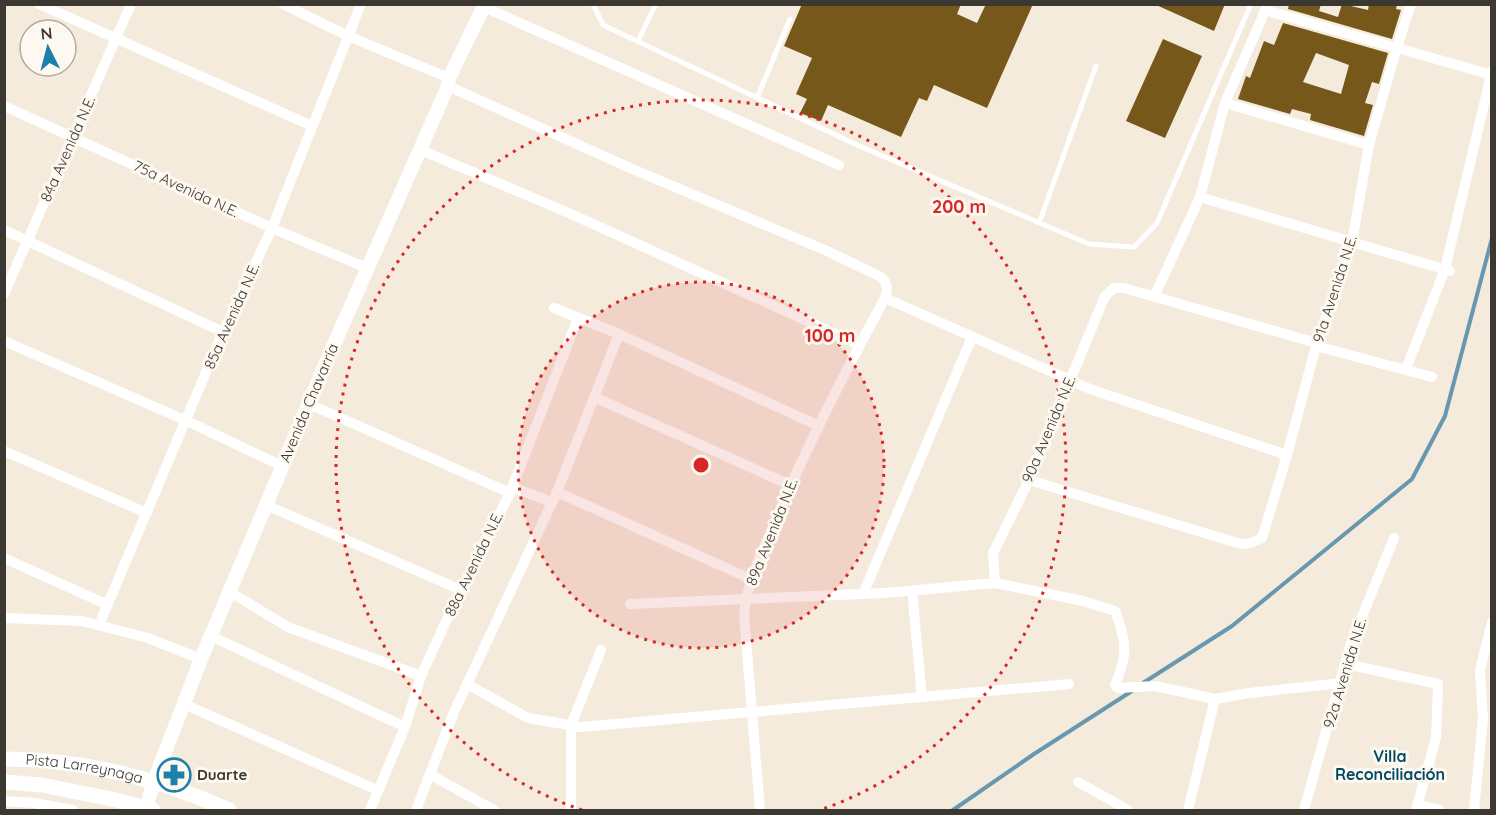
<svg xmlns="http://www.w3.org/2000/svg" width="1496" height="815" viewBox="0 0 1496 815" font-family="Quicksand,sans-serif">
<style>
.lines{fill:none;stroke-linecap:round;stroke-linejoin:round}
.stream{stroke:#6897af;stroke-width:4}
.building{fill:#76581b;fill-rule:evenodd}
.service{stroke:#fff;stroke-width:5}
.minor{stroke:#fff;stroke-width:10}
.tertiary{stroke:#fff;stroke-width:14}
.secondary{stroke:#fff;stroke-width:15}
.ring{fill:none;stroke:#d62828;stroke-width:3;stroke-dasharray:3 6}
.labels{text-anchor:middle;stroke-width:6;stroke-linejoin:round;paint-order:stroke}
.street-label{font-size:15px;fill:#3b3832;stroke:#fef9f0}
.poi-label{font-size:15px;font-weight:bold;fill:#3b3832;stroke:#fef9f0;text-anchor:start}
.neighbourhood-label{font-size:16px;font-weight:bold;fill:#004a67;stroke:#fef9f0}
.centre{fill:#d62828;stroke:#fef9f0;stroke-width:3}
.ring-label{font-size:18px;text-anchor:middle;font-weight:bold;fill:#d62828;stroke:#fef9f0;stroke-width:6;stroke-linejoin:round;paint-order:stroke}
</style>
<rect width="100%" height="100%" fill="#f4ebdc"/>
<g class="lines">
<!-- stream -->
<g class="stream">
<path d="M1143,683l89,-57 180,-147 33,-63 47,-178"/>
<path d="M953,810l81,-56 98,-63"/>
</g>
</g>
<!-- building -->
<g class="building">
<path d="M802,4h159l-4,10 20,9 9,-19h47l-46,104 -53,-23 -7,16 -8,-3 -18,39 -73,-32 -7,16 -21,-8 7,-14 -11,-5 16,-36 -28,-12z"/>
<path d="M1154,4h71l-11,27z"/>
<path d="M1289,4h32l-2,7 19,6 4,-13 26,6 1,-6h28l-1,5 5,1 -9,29 -104,-30z"/>
<path d="M1283,23l105,30 -9,31 -7,-2 -7,21 8,2 -9,31 -54,-16 1,-6 -19,-5 -2,5 -52,-15 8,-23 4,2 14,-37 10,4zM1316,53l33,12 -8,29 -38,-12z"/>
<path d="M1163,39l39,17 -37,82 -39,-17z"/>
</g>
<g class="lines">
<!-- service -->
<g class="service">
<path d="M593,4l10,21 254,120 232,99 45,3 23,-24 94,-219"/>
<path d="M638,41l18,-37"/>
<path d="M757,98l33,-79"/>
<path d="M1039,223l57,-157"/>
</g>
<!-- minor -->
<g class="minor">
<path d="M39,4l273,122"/>
<path d="M283,4l65,32 101,42"/>
<path d="M484,7l355,158"/>
<path d="M1265,10l227,65"/>
<path d="M448,86l182,82 197,83 54,26c7,7 7,12 4,21 -40,74 -79,149 -111,226 -13,30 -27,58 -30,91l16,195"/>
<path d="M1225,103l144,42"/>
<path d="M4,106l268,122 97,41"/>
<path d="M421,150l150,64 289,131"/>
<path d="M1200,197l250,74"/>
<path d="M4,230l219,102"/>
<path d="M4,294l127,-290"/>
<path d="M1154,297l46,-100 25,-94 43,-99"/>
<path d="M885,298l205,91 197,66"/>
<path d="M554,308l65,26 200,92"/>
<path d="M4,341l183,80 95,45"/>
<path d="M1406,369l39,-100 47,-198"/>
<path d="M594,397l196,88"/>
<path d="M309,404l201,89"/>
<path d="M4,451l143,62"/>
<path d="M1029,480l212,64 10,-1 11,-5 25,-83 29,-109 36,-104 17,-97 28,-98 14,-43"/>
<path d="M512,487l39,15"/>
<path d="M557,492l194,87"/>
<path d="M266,505l195,85"/>
<path d="M4,558l104,47"/>
<path d="M995,583l-2,-30 36,-73 76,-184 9,-8h10l193,55 -1,3 116,31"/>
<path d="M912,591l10,106"/>
<path d="M230,592l58,35 133,49"/>
<path d="M863,594l109,-257"/>
<path d="M630,604l255,-11 110,-10 88,18 32,10c12,31 13,43 0,74l3,3 37,-2 60,13 34,-6 92,-10"/>
<path d="M4,618l78,3 66,17 53,21"/>
<path d="M99,625l124,-293 49,-104 89,-224"/>
<path d="M211,636l194,91"/>
<path d="M1346,664l92,20 -2,54 -20,72"/>
<path d="M467,684l61,34 53,9 488,-43"/>
<path d="M184,704l193,86"/>
<path d="M431,775l63,35"/>
<path d="M1078,782l50,28"/>
<path d="M4,801l30,2 39,7"/>
<path d="M1417,805l22,5"/>
<path d="M370,810l35,-83 16,-51 32,-70 57,-113 68,-175"/>
<path d="M416,810l38,-98 103,-220 62,-158"/>
<path d="M571,810v-85l30,-75"/>
<path d="M1188,810l27,-111"/>
<path d="M1304,810l46,-164 44,-108"/>
<path d="M1474,810l9,-92 -3,-48 12,-48"/>
</g>
<!-- tertiary -->
<path class="tertiary" d="M146,808l8,-27 47,-122 127,-301 120,-272 1,-8 36,-74"/>
<!-- secondary -->
<g class="secondary">
<path id="s1" d="M4,759c77,0 156,20 225,51"/>
<path d="M4,782l38,3 70,14 41,11"/>
</g>
</g>
<!-- distance rings -->
<circle cx="701" cy="465" r="183" fill="#d62828" fill-opacity=".12"/>
<g class="ring">
<circle cx="701" cy="465" r="183"/>
<path d="M582 810A365 365 0 1 1 820 810"/>
</g>
<!-- icons -->
<defs>
<g id="pharmacy-ring" transform="scale(1.725)"><circle r="9.5" fill="#fef9f0" stroke="#1c80ab" stroke-width="1.5"/><path d="M-2-6h4v4h4v4h-4v4h-4v-4h-4v-4h4Z" fill="#1c80ab"/></g>
</defs>
<g fill-rule="evenodd">
<use href="#pharmacy-ring" x="174" y="775"/>
</g>
<g class="labels">
<!-- street labels -->
<g class="street-label">
<text transform="translate(68 149) rotate(-66)" y="5">84a Avenida N.E.</text>
<text transform="translate(186 189) rotate(25)" y="5">75a Avenida N.E.</text>
<text transform="translate(1335 289) rotate(-72)" y="5">91a Avenida N.E.</text>
<text transform="translate(232 316) rotate(-66)" y="5">85a Avenida N.E.</text>
<text transform="translate(309 403) rotate(-67)" y="5">Avenida Chavarría</text>
<text transform="translate(1049 429) rotate(-67)" y="5">90a Avenida N.E.</text>
<text transform="translate(772 532) rotate(-68)" y="5">89a Avenida N.E.</text>
<text transform="translate(474 564) rotate(-64)" y="5">88a Avenida N.E.</text>
<text transform="translate(1345 673) rotate(-73)" y="5">92a Avenida N.E.</text>
<text dy="5" stroke="none"><textPath href="#s1" startOffset="81">Pista Larreynaga</textPath></text>
</g>
<!-- poi labels -->
<g class="poi-label">
<text x="197" y="780">Duarte</text>
</g>
<!-- neighbourhood labels -->
<g class="neighbourhood-label">
<text x="1390" y="762">Villa<tspan x="1390" dy="18">Reconciliación</tspan></text>
</g>
</g>
<circle cx="701" cy="465" r="9" class="centre"/>
<g class="ring-label">
<text x="959" y="213">200 m</text>
<text x="830" y="342">100 m</text>
</g>
<!-- border -->
<rect width="1496" height="815" fill="none" stroke="#3b3832" stroke-width="12"/>
<!-- north arrow -->
<g transform="translate(48 48) rotate(354)"><circle r="28" fill="#fef9f0" stroke="#b0aca4" stroke-width="1.5"/>
<path d="M0-4.5L10 22L0 15L-10 22Z" fill="#1c80ab"/>
<text y="-9" font-size="16" font-weight="bold" text-anchor="middle" fill="#3b3832">N</text>
</g>
</svg>
